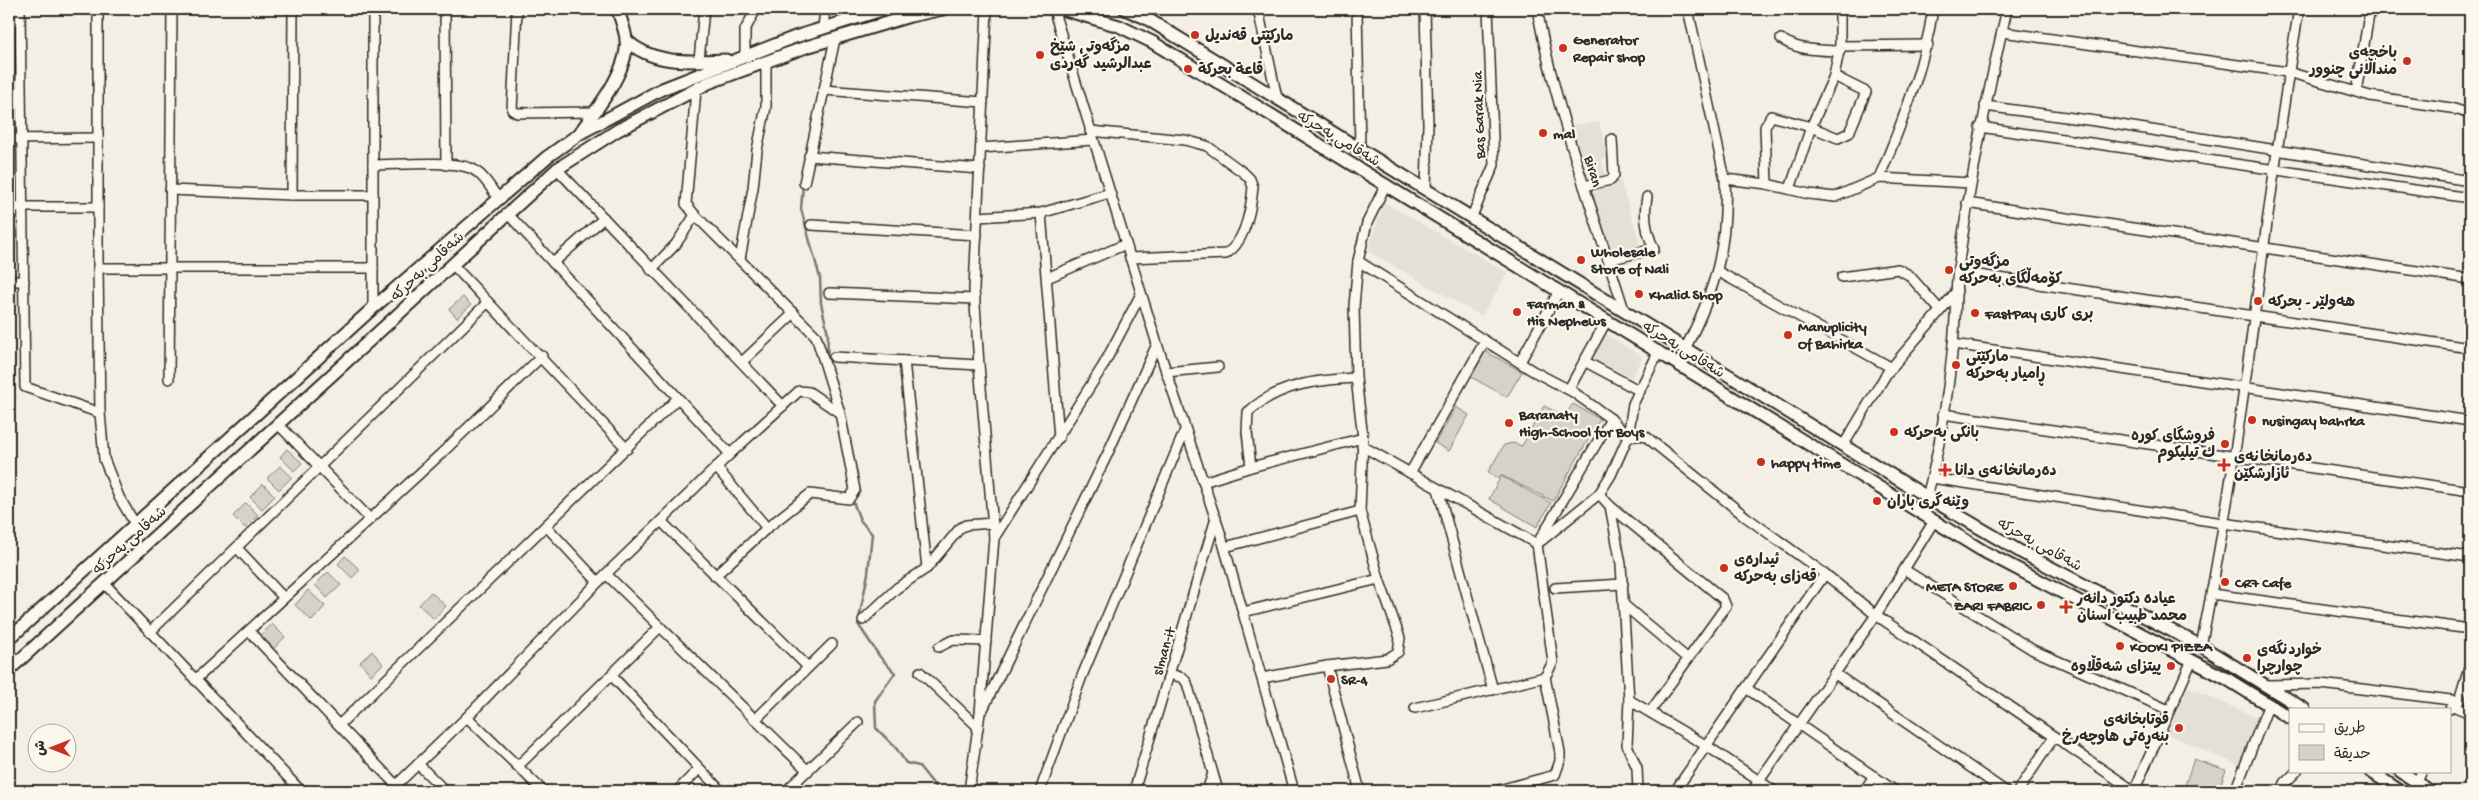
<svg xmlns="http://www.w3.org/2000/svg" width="2479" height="800" viewBox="0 0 2479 800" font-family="'Gochi Hand','Playpen Sans Arabic',sans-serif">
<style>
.built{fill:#e4e0d6}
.green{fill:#d5d2c9;stroke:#807e7a}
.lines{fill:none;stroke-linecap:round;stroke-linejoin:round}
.stream{stroke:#787772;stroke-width:2.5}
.minor-casing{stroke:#2b2b2b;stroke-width:12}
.major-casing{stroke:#2b2b2b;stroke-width:15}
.minor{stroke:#fbf7ec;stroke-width:9}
.major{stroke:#fbf7ec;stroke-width:11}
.poi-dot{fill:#c8321e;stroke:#fbf7ec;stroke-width:2}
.labels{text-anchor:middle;stroke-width:4.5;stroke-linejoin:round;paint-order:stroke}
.poi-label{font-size:15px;font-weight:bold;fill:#2b2b2b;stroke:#fbf7ec;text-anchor:start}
.street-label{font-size:15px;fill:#2b2b2b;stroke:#fbf7ec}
</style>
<rect width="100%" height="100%" fill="#f3efe4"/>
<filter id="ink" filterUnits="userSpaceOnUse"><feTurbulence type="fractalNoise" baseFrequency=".02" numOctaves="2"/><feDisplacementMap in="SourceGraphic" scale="10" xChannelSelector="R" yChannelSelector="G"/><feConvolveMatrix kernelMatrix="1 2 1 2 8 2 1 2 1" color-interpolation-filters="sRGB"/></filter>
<g filter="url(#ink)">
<!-- built -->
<g class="built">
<path d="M1599,122l11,35 -9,2 6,19 -18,4 -17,-57z"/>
<path d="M1620,180l21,67 -29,10 -21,-69z"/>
<path d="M1384,202l124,71 -27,43 -113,-65z"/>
<path d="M1604,333l39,24 -12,21 -41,-21z"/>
<path d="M2188,687l72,32 -20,47 -73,-32z"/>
</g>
<!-- green -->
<g class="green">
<path d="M463,297l8,8 -14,13 -8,-9z"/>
<path d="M1485,351l37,21 -15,25 -36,-20z"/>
<path d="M1573,404l27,15 -47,82 -52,-26 -2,4 -11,-7 16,-27 9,-2 9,3 22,-40 20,10z"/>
<path d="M1456,407l13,8 -20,36 -14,-8z"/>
<path d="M287,449l15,14 -8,8 -14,-14z"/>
<path d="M280,466l12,11 -13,13 -12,-12z"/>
<path d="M1501,476l50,27 -14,24 -48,-28z"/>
<path d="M263,484l12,12 -13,13 -12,-12z"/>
<path d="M246,503l12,12 -13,13 -12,-12z"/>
<path d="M345,556l15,14 -8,8 -14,-14z"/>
<path d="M328,572l13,13 -14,13 -12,-13z"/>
<path d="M308,590l17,16 -13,15 -17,-16z"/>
<path d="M431,592l15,14 -12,13 -15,-14z"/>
<path d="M272,624l13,13 -13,13 -13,-13z"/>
<path d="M372,651l11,13 -12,11 -11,-13z"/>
<path d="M2194,759l32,11 -8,21h-24l-10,-3z"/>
</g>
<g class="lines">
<!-- stream -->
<g class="stream">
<path d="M803,185l-2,24 19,69 1,25 7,31 -1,27"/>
<path d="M852,499l8,21 12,14 -4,39 -10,51 22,33 15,16 -20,28 1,27 20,20 10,15 13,3 20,25"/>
</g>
<!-- minor casing -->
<g class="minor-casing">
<g id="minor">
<path d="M20,9l5,378 75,26"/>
<path d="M98,9v259l2,145 4,46 15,38 16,27"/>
<path d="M445,9l1,156"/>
<path d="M517,9l-5,101 5,3 79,-1"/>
<path d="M1055,9l1,9 101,326 63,188 74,259"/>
<path d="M1258,9l19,89"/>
<path d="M1357,9l3,139"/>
<path d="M1425,9l3,115 -2,64"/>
<path d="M1537,9c19,103 56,201 87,301"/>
<path d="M823,28l2,-19"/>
<path d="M2002,32l286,40 82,24 81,12 19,6"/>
<path d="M1781,39c18,12 38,11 59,12"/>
<path d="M1840,46l88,-1"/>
<path d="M745,56v-26l11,-21"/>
<path d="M699,60l5,-51"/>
<path d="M824,90l159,12"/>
<path d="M2356,92l14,-83"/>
<path d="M1985,106l110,15 375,60"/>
<path d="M1980,127l490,71"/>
<path d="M1090,131l95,9 22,6 37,27 6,6 3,8c-2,22 -8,55 -27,67l-96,4"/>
<path d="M9,139l89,-1"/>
<path d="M981,148l112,-8"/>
<path d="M809,156l171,13"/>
<path d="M373,165c25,0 75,-5 97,3 13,5 21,21 29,31"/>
<path d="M557,169l226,237"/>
<path d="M1879,178c23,-55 45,-110 54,-169"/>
<path d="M1725,179l42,5 42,10 26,3 44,-19 92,5"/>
<path d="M804,183l31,-144"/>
<path d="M1767,184l-2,-57 6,-11 40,11 27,11 11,-5 17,-41 -32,-16"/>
<path d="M1584,186l27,-6 3,-5 -2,-36"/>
<path d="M1790,189l21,-62 23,-51 6,-30v-37"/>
<path d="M170,190l122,5h81"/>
<path d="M292,195l1,-186"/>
<path d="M1967,203l503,76"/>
<path d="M9,207h89"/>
<path d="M507,213l223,241"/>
<path d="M1041,213l18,225"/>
<path d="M695,215l121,121 24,77 15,77 -6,9 -39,-5 -43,34 -52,48"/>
<path d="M1472,216l22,-51 -6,-156"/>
<path d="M978,217l63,-4 69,-20"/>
<path d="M811,225l166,10"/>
<path d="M740,259l13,-71 4,-38 9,-43v-45"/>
<path d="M1608,260l46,-11c-8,-17 -11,-33 -7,-52"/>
<path d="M1358,261l175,110 40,21 38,27 17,18 16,-2 102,82 79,57 51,41 258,176"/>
<path d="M553,263l51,-45"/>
<path d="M452,264l175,185"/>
<path d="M98,268h275"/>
<path d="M651,270l25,-26 19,-29 -9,-11 10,-114"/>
<path d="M1717,271l175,97"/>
<path d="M1958,272l512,76"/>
<path d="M1842,277l56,-8 11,6 31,35"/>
<path d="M1047,278l79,-34"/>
<path d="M9,281h15"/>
<path d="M829,293l146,6"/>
<path d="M373,308v-299"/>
<path d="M1953,344l517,77"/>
<path d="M1686,347c30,-58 42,-102 39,-168l-37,-170"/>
<path d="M834,357l145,8"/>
<path d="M904,361l23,207"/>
<path d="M1584,361l56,30"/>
<path d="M742,362l52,-49"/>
<path d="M1520,362l39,-71"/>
<path d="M1166,372l52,-5"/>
<path d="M169,379l3,-370"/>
<path d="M1569,389l38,-69"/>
<path d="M1943,414l527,77"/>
<path d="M278,424l92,95"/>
<path d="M1362,446l175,98"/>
<path d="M1843,446l44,-73 70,-82"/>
<path d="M716,467l51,61"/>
<path d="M1251,467l-4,-35 1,-20c31,-28 68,-32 108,-34"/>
<path d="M1410,473l75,-132"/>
<path d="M1932,478l291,45 247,34"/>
<path d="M1203,482l48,-15 112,-29"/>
<path d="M1438,489l55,201"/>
<path d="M1927,497c13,-50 21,-102 26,-153 3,-25 2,-50 5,-75 12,-88 29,-174 49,-260"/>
<path d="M1610,506l113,93 3,7 -76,106"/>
<path d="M661,521l147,146"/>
<path d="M546,526l52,56"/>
<path d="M994,538l109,-172 38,-72"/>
<path d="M1541,541l58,-47"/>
<path d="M1225,547l135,-36"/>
<path d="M237,548l47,50"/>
<path d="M1905,570l128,80 136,60"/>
<path d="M606,574l202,197"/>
<path d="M104,583l197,208"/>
<path d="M1555,588l68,-4"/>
<path d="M2212,594l258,35"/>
<path d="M1624,605l64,54"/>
<path d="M1243,612l136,-33"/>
<path d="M863,620l34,-32 30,-20 33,-40 6,-3 27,-2"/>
<path d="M249,631l147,154"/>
<path d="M150,632l338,-330"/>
<path d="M2201,646c43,-210 62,-425 98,-637"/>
<path d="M939,647l14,-7 33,1"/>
<path d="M1327,666l33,125"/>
<path d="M920,672l58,55"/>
<path d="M1834,673l171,118"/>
<path d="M1170,674l13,4 4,5 31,108"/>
<path d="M611,675l110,116"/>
<path d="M1262,678l65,-12 60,-7 11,-7 2,-14 -21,-59 -19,-68 3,-73 -7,-60 -2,-72 4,-45 9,-38 19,-39"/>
<path d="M195,680l249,-229 98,-95"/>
<path d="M2268,685l53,-1 138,17"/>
<path d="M1746,688l149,103"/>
<path d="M1629,700l78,46 67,45"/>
<path d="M2453,706l17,7"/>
<path d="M1415,708l130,-31 8,-15 -16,-118 74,-125"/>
<path d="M983,709l124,-254 50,-111"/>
<path d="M2450,709l9,-8 11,-36"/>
<path d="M467,717l76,74"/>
<path d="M755,720l77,-76"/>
<path d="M339,725l339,-327"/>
<path d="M418,764l27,27"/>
<path d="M518,766l141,-138"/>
<path d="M2417,782l5,-11"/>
<path d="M390,791l77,-74 139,-143 124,-120 69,-63 10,1 31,21"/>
<path d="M677,791l22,-22"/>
<path d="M786,791l72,-69"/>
<path d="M969,791l11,-78 14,-175 -15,-173 -5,-76 13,-280"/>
<path d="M1040,791l42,-115 103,-246"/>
<path d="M1134,791l82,-273"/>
<path d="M1207,791l5,-15"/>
<path d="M1495,791l60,-16 5,-14v-9l-15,-75"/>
<path d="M1638,791l-1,-23 -10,-23 2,-45 -8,-136 -11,-58 -11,-12 12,-19 17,-38 5,-33 26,-53"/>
<path d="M1675,791l150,-217"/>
<path d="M1752,791l124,-176 58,-94"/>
<path d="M1864,791l10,-15"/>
<path d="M2018,791l36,-54"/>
<path d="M2134,791l58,-131"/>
<path d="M2235,791l34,-87"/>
<path d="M2282,791l3,-8 12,-12"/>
</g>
</g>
<!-- major casing -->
<g class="major-casing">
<g id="major">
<path d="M1062,9l57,17 33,16 831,509 244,128 63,39"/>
<path d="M1125,9l21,9 781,479 94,55 180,94 103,63"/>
<path d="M626,40c28,26 65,21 100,20"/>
<path d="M581,131c16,-22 49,-63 45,-92 -1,-10 -6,-20 -8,-30"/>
<path d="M9,639l364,-331 174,-151 32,-23 83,-45 133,-52 90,-28"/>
<path d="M9,670l548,-501 61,-39 90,-47 98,-36 104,-31 33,-7"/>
<path d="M2370,771l30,20"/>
<path d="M2400,771l30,20"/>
</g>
</g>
<!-- minor -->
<use href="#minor" class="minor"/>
<!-- major -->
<use href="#major" class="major"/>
</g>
</g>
<!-- markers -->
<g class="poi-dot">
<circle cx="1195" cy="35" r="5"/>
<circle cx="1563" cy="48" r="5"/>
<circle cx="1040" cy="55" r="5"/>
<circle cx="2407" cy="61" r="5"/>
<circle cx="1188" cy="69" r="5"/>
<circle cx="1543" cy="133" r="5"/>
<circle cx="1581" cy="260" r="5"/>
<circle cx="1949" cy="270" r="5"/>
<circle cx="1639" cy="294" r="5"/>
<circle cx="2258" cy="301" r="5"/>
<circle cx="1517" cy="312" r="5"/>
<circle cx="1975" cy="313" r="5"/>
<circle cx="1788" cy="335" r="5"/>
<circle cx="1956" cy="365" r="5"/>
<circle cx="2252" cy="420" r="5"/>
<circle cx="1509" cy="423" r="5"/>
<circle cx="1894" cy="432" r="5"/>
<circle cx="2225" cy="444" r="5"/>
<circle cx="1761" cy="462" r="5"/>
<path d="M2221.5 457.5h5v5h5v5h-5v5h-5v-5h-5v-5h5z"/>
<path d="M1942.5 462.5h5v5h5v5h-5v5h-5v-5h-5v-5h5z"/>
<circle cx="1877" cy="501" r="5"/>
<circle cx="1724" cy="568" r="5"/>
<circle cx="2225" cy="582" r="5"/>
<circle cx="2013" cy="586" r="5"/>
<circle cx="2041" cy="605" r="5"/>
<path d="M2063.5 599.5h5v5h5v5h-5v5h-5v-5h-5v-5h5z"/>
<circle cx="2120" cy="646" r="5"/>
<circle cx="2247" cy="658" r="5"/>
<circle cx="2171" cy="666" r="5"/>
<circle cx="1331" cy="679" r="5"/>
<circle cx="2179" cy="728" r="5"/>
</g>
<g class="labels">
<!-- poi labels -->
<g class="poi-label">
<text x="1205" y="40">مارکێتی قەندیل</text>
<text x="1573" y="44">Generator<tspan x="1573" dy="17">Repair shop</tspan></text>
<text x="1050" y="51">مزگەوتی شێخ<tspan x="1050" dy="17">عبدالرشید گەردی</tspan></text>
<text x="2397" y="57" text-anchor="end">باخچەی<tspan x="2397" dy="17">منداڵانی چنوور</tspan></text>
<text x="1198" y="74">قاعة بحركة</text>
<text x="1553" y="138">mal</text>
<text x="1591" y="256">Wholesale<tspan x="1591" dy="17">Store of Nali</tspan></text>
<text x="1959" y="266">مزگەوتی<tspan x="1959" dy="17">کۆمەڵگای بەحرکە</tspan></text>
<text x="1649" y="299">Khalid Shop</text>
<text x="2268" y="306">هەولێر - بحرکە</text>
<text x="1527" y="308">Farman &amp;<tspan x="1527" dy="17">His Nephews</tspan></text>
<text x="1985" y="318">FastPay بری كاری</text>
<text x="1798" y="331">Manuplicity<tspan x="1798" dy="17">Of Bahirka</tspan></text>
<text x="1966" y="361">مارکێتی<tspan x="1966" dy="17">ڕامیار بەحرکە</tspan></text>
<text x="1519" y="419">Baranaty<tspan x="1519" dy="17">High-School for Boys</tspan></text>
<text x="2262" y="425">nusingay bahrka</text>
<text x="1904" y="437">بانکی بەحرکە</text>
<text x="2215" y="440" text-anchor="end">فروشگاى كوره<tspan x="2215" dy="17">ك تيليكوم</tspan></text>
<text x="2234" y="461">دەرمانخانەی<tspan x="2234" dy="17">ئازارشکێن</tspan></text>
<text x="1771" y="467">happy time</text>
<text x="1955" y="475">دەرمانخانەی دانا</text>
<text x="1887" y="506">وێنەگری باران</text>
<text x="1734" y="564">ئیدارەی<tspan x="1734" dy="17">قەزای بەحرکە</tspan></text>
<text x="2235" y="587">CR7 Cafe</text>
<text x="2003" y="591" text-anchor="end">META STORE</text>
<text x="2077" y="603">عياده دكتور دانەر<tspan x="2077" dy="17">محمد طبيب اسنان</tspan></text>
<text x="2031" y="610" text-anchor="end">ZARI FABRIC</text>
<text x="2130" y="651">KOOKI PIZZA</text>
<text x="2257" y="654">خواردنگەی<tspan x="2257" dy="17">چوارچرا</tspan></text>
<text x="2161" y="671" text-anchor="end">پیتزای شەقڵاوە</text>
<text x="1341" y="684">SR-4</text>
<text x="2169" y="724" text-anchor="end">قوتابخانەی<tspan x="2169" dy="17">بنەڕەتی هاوچەرخ</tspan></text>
</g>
<!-- street labels -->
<g class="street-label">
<text transform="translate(1478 115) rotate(-92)" y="5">Bas Garak Nia</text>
<text transform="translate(1339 138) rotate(31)" y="5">شەقامی بەحرکە</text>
<text transform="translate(1594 171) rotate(74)" y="5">Biran</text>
<text transform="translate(427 266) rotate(-43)" y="5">شەقامی بەحرکە</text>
<text transform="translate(1684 349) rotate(32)" y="5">شەقامی بەحرکە</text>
<text transform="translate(129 540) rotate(-42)" y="5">شەقامی بەحرکە</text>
<text transform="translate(2040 544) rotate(29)" y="5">شەقامی بەحرکە</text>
<text transform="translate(1163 651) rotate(-73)" y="5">slman-it</text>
</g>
</g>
<!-- margin -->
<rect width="2479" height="800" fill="none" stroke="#fbf7ec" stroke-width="30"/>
<rect x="15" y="15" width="2449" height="770" fill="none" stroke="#2b2b2b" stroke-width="2" filter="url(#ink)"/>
<!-- legend -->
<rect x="2289" y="708" width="162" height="65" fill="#fbf7ec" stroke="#a8a59f"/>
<rect x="2299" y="724" width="25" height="8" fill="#fbf7ec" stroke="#a8a59f"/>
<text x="2334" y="732" font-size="15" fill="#2b2b2b">طريق</text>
<rect x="2299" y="745" width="25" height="15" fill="#d5d2c9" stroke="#a8a59f"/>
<text x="2334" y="758" font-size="15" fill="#2b2b2b">حديقة</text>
<!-- north arrow -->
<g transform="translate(52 748) rotate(270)"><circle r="24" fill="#fbf7ec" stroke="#a8a59f"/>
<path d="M0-4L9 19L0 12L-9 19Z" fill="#c8321e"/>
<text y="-8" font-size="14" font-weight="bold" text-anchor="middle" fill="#2b2b2b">ش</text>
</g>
</svg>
